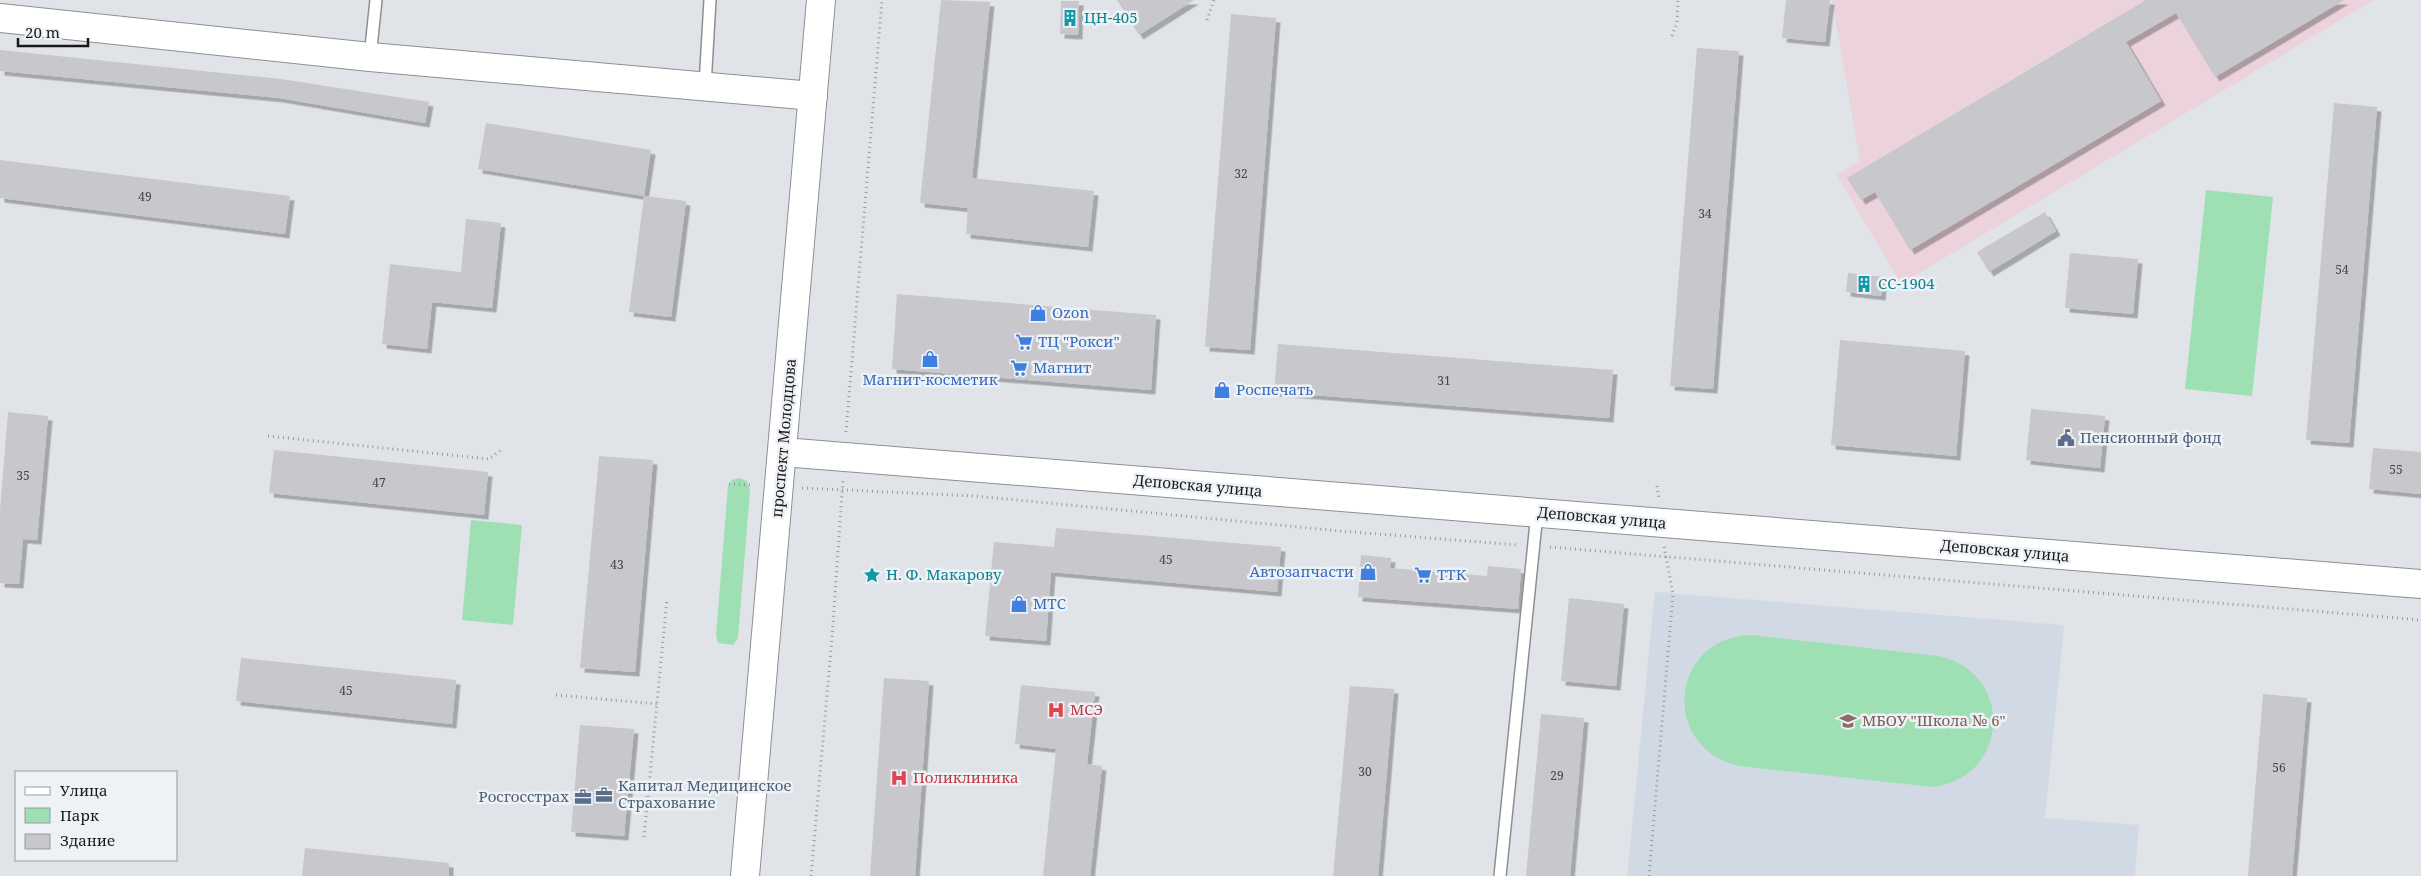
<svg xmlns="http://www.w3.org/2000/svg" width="2421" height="876" viewBox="0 0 2421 876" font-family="'Noto Serif',serif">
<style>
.industrial{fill:#ebd2db}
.built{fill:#d1dae4}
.green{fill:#9ee0b3}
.building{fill:#c7c7cc;filter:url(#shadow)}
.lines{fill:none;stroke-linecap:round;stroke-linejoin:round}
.lane-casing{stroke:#8c9093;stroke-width:14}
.secondary-casing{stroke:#8c9093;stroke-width:30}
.path{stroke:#96989b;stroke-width:3;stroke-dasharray:1 4;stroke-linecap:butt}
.lane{stroke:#fff;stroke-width:11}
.secondary{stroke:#fff;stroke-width:28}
.labels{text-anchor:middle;stroke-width:5;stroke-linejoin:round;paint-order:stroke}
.number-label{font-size:12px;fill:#444446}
.culture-label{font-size:15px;fill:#0d838f;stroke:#eef2f6;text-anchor:start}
.shop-label{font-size:15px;fill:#366cbe;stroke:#eef2f6;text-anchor:start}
.street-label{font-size:15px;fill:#18191a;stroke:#eef2f6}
.service-label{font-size:15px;fill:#4e5e75;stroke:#eef2f6;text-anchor:start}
.health-label{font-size:15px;fill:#be3a42;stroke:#eef2f6;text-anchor:start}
.education-label{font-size:15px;fill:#785e54;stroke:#eef2f6;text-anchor:start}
</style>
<defs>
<filter id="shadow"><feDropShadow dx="4.5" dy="4.5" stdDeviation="0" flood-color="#0004"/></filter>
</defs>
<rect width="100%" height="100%" fill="#e0e4e8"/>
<!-- industrial -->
<path class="industrial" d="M1832,0h542l-473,284 -64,-109 23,-14z"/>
<!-- built -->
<path class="built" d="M1655,592l409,33 -19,193 94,7 -4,51h-508z"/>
<!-- green -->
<g class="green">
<path d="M2206,190l67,7 -21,199 -67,-7z"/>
<path d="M739,478l8,3 3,10 -12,147 -5,7 -15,-2 -2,-8 12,-149 4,-6z"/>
<path d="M471,520l51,5 -9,100 -51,-5z"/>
<path d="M1752,635l186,21c76,15 73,121 -5,131l-194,-21c-80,-18 -69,-130 13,-131z"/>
</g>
<!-- building -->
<g class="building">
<path d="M941,0l49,2 -18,176 122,13 -6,56 -122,-13 2,-26 -48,-5z"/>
<path d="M1117,0h77l-55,35z"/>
<path d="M1786,0h44l-5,42 -43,-4z"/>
<path d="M2146,0h198l-129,77 -39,-64 -50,29 35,59 -251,149 -35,-58 -14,8 -14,-22z"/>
<path d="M1061,1h18l-1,34 -18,-1z"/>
<path d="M1231,14l45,4 -26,332 -45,-3z"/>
<path d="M1697,48l42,3 -26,338 -43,-3z"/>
<path d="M0,50l281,29 148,23 -4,21 -146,-25 -279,-27z"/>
<path d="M2334,103l43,4 -28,336 -43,-3z"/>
<path d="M486,123l165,27 -7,46 -166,-27z"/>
<path d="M0,160l290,36 -5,38 -285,-36z"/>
<path d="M644,196l42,5 -15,116 -42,-5z"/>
<path d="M2045,212l11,19 -67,41 -12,-20z"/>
<path d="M466,219l35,4 -9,85 -60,-6 -5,47 -45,-5 8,-80 71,8z"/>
<path d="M2070,253l68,6 -5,55 -68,-6z"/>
<path d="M1848,273l35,4 -2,19 -35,-4z"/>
<path d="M897,294l259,21 -5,75 -259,-21z"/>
<path d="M1840,340l125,11 -9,105 -125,-11z"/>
<path d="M1278,344l335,26 -4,48 -335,-26z"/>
<path d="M2031,409l74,7 -5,52 -74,-8z"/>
<path d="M8,412l40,4 -11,124 -14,-1 -4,45 -19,-1v-73z"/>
<path d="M2373,448l48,4v42l-52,-5z"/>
<path d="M274,450l214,22 -4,43 -215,-22z"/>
<path d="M599,456l54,4 -18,212 -55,-4z"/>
<path d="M1056,528l225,19 -4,45 -226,-20 -5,69 -61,-5 9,-94 60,5z"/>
<path d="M1361,555l30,3 -1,10 97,8 1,-10 33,3 -3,40 -160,-12z"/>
<path d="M1569,598l55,6 -8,82 -55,-5z"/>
<path d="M241,658l215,22 -4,44 -216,-23z"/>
<path d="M884,678l45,3 -14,195h-45z"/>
<path d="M1021,685l74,7 -8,72 15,2 -12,110h-47l13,-127 -41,-5z"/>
<path d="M1350,686l44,3 -16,187h-45z"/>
<path d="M2263,694l44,4 -15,178h-44z"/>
<path d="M1541,714l43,4 -14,158h-44z"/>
<path d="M580,725l54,4 -10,107 -53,-4z"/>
<path d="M305,848l144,15v13h-147z"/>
</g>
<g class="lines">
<!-- lane casing -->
<g class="lane-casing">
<g id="lane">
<path d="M370,57l6,-57"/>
<path d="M705,86l5,-86"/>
<path d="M1500,876l37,-363"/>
</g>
</g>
<!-- secondary casing -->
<g class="secondary-casing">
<g id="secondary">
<path d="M0,18l370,39 443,39"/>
<path d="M783,452l1638,132"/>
<path d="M745,876l76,-876"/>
</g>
</g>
<!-- path -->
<g class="path">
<path d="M1207,20l7,-20"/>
<path d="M1672,36l5,-14 1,-22"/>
<path d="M846,432l36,-432"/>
<path d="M268,436l221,23 12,-9"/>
<path d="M729,484l24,1"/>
<path d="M1657,486l2,12"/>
<path d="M802,488l173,8 365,35 178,14"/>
<path d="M1550,547l871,73"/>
<path d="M556,695l101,9"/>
<path d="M644,837l23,-238"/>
<path d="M811,876l21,-238 11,-158"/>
<path d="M1649,876l24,-282 -9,-48"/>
</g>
<!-- lane -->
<use href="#lane" class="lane"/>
<!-- secondary -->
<use href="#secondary" class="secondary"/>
</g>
<!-- icons -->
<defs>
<g id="building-bare" transform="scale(1.35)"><path d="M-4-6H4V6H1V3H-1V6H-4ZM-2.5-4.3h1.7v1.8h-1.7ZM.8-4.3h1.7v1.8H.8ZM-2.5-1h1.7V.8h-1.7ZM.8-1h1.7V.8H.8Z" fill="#0f9aa8" stroke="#eef2f6" stroke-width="2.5" paint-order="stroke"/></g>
<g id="shop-bare" transform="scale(1.35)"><path d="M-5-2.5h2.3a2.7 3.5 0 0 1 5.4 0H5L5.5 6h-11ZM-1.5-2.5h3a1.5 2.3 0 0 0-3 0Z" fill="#3f7fe0" stroke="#eef2f6" stroke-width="2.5" paint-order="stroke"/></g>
<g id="supermarket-bare" transform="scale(1.35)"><path d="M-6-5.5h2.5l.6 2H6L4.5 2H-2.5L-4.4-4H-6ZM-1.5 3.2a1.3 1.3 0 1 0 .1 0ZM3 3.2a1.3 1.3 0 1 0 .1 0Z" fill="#3f7fe0" stroke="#eef2f6" stroke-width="2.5" paint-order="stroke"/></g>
<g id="civic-bare" transform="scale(1.35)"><path d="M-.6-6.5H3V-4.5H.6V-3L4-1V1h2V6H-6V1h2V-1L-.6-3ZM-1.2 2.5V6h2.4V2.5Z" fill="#5c6f8a" stroke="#eef2f6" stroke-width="2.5" paint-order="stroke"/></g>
<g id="sight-bare" transform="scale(1.35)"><path d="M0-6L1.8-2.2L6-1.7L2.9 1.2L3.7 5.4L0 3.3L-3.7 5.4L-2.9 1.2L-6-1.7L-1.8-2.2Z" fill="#0f9aa8" stroke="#eef2f6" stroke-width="2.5" paint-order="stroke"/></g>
<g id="hospital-bare" transform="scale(1.35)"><path d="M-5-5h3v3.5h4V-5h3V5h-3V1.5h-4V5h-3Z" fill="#e0444e" stroke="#eef2f6" stroke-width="2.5" paint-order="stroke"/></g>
<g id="school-bare" transform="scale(1.35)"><path d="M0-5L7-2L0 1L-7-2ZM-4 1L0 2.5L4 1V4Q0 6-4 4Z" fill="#8d6e63" stroke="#eef2f6" stroke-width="2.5" paint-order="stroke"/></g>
<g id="office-bare" transform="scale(1.35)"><path d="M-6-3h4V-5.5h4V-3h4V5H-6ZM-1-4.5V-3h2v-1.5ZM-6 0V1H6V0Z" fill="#5c6f8a" stroke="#eef2f6" stroke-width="2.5" paint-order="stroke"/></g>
</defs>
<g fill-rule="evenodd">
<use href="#building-bare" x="1070" y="18"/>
<use href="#building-bare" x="1864" y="284"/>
<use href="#shop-bare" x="1038" y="313"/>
<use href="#supermarket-bare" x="1024" y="342"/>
<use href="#shop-bare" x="930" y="359"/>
<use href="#supermarket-bare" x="1019" y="368"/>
<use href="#shop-bare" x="1222" y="390"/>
<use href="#civic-bare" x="2066" y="438"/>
<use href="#shop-bare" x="1368" y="572"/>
<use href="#sight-bare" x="872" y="575"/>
<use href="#supermarket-bare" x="1423" y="575"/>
<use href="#shop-bare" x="1019" y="604"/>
<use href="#hospital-bare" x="1056" y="710"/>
<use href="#school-bare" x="1848" y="721"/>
<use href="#hospital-bare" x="899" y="778"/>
<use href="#office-bare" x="604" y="795"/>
<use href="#office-bare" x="583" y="797"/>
</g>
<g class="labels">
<!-- number labels -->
<g class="number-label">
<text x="1241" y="178">32</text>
<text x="145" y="201">49</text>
<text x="1705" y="218">34</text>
<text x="2342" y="274">54</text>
<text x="1444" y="385">31</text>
<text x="2396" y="474">55</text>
<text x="23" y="480">35</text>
<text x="379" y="487">47</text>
<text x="1166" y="564">45</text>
<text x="617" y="569">43</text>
<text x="346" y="695">45</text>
<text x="2279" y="772">56</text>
<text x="1365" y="776">30</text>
<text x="1557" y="780">29</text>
</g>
<!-- culture labels -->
<g class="culture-label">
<text x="1084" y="23">ЦН-405</text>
<text x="1878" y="289">СС-1904</text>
<text x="886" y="580">Н. Ф. Макарову</text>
</g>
<!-- shop labels -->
<g class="shop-label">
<text x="1052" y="318">Ozon</text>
<text x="1038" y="347">ТЦ "Рокси"</text>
<text x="1033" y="373">Магнит</text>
<text x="930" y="385" text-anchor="middle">Магнит-косметик</text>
<text x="1236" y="395">Роспечать</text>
<text x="1354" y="577" text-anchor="end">Автозапчасти</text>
<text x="1437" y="580">ТТК</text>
<text x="1033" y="609">МТС</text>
</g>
<!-- street labels -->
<g class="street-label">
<text transform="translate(784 438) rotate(-85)" y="5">проспект Молодцова</text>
<text transform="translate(1198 486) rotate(5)" y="5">Деповская улица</text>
<text transform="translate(1602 518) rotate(5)" y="5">Деповская улица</text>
<text transform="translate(2005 551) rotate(5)" y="5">Деповская улица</text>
</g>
<!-- service labels -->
<g class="service-label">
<text x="2080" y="443">Пенсионный фонд</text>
<text x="618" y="791">Капитал Медицинское<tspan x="618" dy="17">Страхование</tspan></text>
<text x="569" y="802" text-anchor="end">Росгосстрах</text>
</g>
<!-- health labels -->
<g class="health-label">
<text x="1070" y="715">МСЭ</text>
<text x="913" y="783">Поликлиника</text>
</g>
<!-- education labels -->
<g class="education-label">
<text x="1862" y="726">МБОУ "Школа № 6"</text>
</g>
</g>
<!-- legend -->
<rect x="15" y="771" width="162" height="90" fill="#eef2f6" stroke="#989b9e"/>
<rect x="25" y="787" width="25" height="8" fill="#ffffff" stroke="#989b9e"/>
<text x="60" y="796" font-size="15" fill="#18191a">Улица</text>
<rect x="25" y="808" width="25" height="15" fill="#9ee0b3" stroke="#989b9e"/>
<text x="60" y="821" font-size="15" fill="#18191a">Парк</text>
<rect x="25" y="834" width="25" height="15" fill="#c7c7cc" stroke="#989b9e"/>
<text x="60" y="846" font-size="15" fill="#18191a">Здание</text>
<!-- scale -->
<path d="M18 38v8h70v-8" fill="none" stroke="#18191a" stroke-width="2.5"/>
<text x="25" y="38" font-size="15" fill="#18191a" stroke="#eef2f6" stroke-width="4" paint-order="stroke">20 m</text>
</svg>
